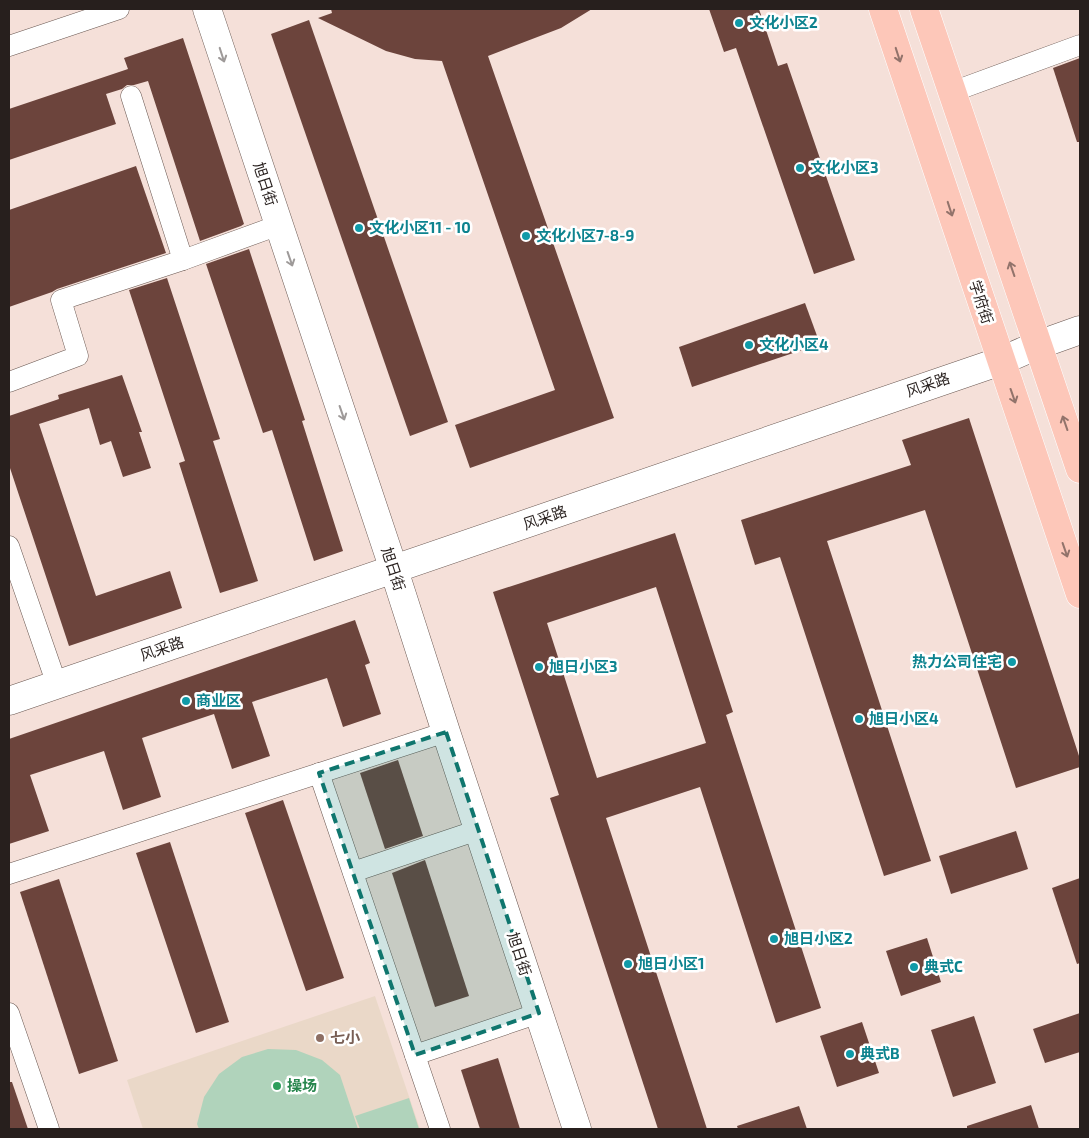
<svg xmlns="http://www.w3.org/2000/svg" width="1089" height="1138" viewBox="0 0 1089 1138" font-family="'Exo 2','Noto Sans SC',sans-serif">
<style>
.education{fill:#ead8c8}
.green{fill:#b0d3bb}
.building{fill:#6c443c;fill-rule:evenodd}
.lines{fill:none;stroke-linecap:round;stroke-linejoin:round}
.street-casing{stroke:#6a5852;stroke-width:21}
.secondary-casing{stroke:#6a5852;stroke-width:29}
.primary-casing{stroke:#fff;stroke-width:29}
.street{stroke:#fff;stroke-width:20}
.secondary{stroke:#fff;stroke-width:28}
.primary{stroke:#fdc7b9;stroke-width:28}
.oneway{stroke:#9e9a99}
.oneway2{stroke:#92736b}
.marked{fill:#0f766e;fill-opacity:0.2;stroke:#0f766e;stroke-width:4;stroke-dasharray:10 6;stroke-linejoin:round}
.culture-dot{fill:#0f9aa8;stroke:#fff;stroke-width:2}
.education-dot{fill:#8d6e63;stroke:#fff;stroke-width:2}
.leisure-dot{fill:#2e9e5b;stroke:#fff;stroke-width:2}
.labels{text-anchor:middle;stroke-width:5;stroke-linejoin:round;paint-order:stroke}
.culture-label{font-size:15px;font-weight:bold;fill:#0d838f;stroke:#fff;text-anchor:start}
.street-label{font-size:15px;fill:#271f1d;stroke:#fff}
.education-label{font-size:15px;font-weight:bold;fill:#785e54;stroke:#fff;text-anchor:start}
.leisure-label{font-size:15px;font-weight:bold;fill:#27864d;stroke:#fff;text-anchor:start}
</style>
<rect width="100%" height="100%" fill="#f5e0d9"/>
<!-- education -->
<path class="education" d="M375,996l45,133h-277l-16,-49z"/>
<!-- green -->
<g class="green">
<path d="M268,1049l28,1 26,10 18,15 18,54h-159l-2,-5 7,-27 15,-23 23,-17z"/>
<path d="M409,1098l10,31h-59l-5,-13z"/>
</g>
<!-- building -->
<g class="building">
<path d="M331,9h261l-31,19 -73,28 126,362 -144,50 -15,-43 100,-35 -113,-329 -27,-2 -29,-8 -68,-33 14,-5z"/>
<path d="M709,9h50l19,57 9,-3 68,197 -41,14 -78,-226 -12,4z"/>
<path d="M309,20l139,402 -38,14 -139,-402z"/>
<path d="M183,38l61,186 -3,2 -41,15 -52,-160 -14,4h-7l-5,4 -16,5 10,30 -107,36v-51l119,-40 -4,-11z"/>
<path d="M1080,58v84h-3l-24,-74z"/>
<path d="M136,166l30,87 -109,36 -5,3 -43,15v-97z"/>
<path d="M249,249l56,171 -3,1 41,130 -29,10 -42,-131 -9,3 -57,-169z"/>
<path d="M167,278l53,161 -7,2 45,140 -38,12 -41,-130 6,-2 -56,-171z"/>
<path d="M805,303l15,41 -128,43 -13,-40z"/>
<path d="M122,375l20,57h-3l12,36 -28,9 -12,-36 -11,4 -11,-37 -50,16 57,172 74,-25 12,37 -113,38 -60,-181v-49l50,-17 -1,-4z"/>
<path d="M969,418l111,341v8l-64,21 -91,-278 -98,31 104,320 -47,15 -104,-319 -25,8 -14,-45 170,-55 -9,-25z"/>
<path d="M675,533l58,179 -7,3 95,293 -45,15 -76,-236 -94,31 101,311h-49l-108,-331 9,-3 -66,-203zM656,587l50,156 -109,35 -50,-155z"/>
<path d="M355,620l15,43 -5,2 16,49 -38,13 -16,-49 -75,24 18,54 -38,13 -18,-55 -72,24 19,59 -38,13 -19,-59 -74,24 19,56 -40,13v-105z"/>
<path d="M398,760l25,76 -38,13 -25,-76z"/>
<path d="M283,800l61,178 -38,13 -61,-178z"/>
<path d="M1016,831l12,38 -77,25 -12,-38z"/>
<path d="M170,842l59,180 -33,11 -60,-180z"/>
<path d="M425,860l44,136 -34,11 -43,-134z"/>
<path d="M1080,878v85l-3,1 -25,-76z"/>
<path d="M59,879l59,182 -39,13 -59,-182z"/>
<path d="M927,938l14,44 -40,14 -15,-45z"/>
<path d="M1080,1013v39l-35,11 -12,-34z"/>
<path d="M974,1016l22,67 -43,14 -22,-67z"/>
<path d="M862,1022l17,51 -42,14 -17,-51z"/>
<path d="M498,1058l22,71h-40l-19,-59z"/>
<path d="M9,1082h3l16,47h-19z"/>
<path d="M1031,1105l8,24h-72v-3z"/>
<path d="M799,1106l8,23h-69l-1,-3z"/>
</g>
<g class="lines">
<!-- street casing -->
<g class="street-casing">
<g id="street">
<path d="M9,46l110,-37"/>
<path d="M952,92l128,-47"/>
<path d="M131,96l52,164"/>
<path d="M9,382l69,-26 -17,-56 122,-40 96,-35"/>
<path d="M9,546l48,139"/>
<path d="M319,773l121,356"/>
<path d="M353,872l125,-42"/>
<path d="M9,874l437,-142"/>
<path d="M9,1013l40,116"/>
<path d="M415,1055l124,-42"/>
</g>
</g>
<!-- secondary casing -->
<g class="secondary-casing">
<g id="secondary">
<path d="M207,9l187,561 52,162 131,397"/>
<path d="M9,701l992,-340 37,-16 42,-15"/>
</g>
</g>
<!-- primary casing -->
<g class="primary-casing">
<g id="primary">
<path d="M883,9l197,585"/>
<path d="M924,9l156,460"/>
</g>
</g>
<!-- street -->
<use href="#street" class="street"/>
<!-- secondary -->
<use href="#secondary" class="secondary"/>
<!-- primary -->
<use href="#primary" class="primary"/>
</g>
<!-- one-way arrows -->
<defs><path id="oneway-shaft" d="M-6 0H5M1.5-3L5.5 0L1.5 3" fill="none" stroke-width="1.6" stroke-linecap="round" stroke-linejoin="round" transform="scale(1.25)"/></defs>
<g class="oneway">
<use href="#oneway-shaft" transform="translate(222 55) rotate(72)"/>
<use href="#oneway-shaft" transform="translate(290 259) rotate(71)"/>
<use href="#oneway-shaft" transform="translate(342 413) rotate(71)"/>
</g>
<g class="oneway2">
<use href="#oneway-shaft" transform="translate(898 55) rotate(72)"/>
<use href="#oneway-shaft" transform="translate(950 209) rotate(72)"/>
<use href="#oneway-shaft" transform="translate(1012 269) rotate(-109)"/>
<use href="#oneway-shaft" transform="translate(1013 396) rotate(71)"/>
<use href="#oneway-shaft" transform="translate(1065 423) rotate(-109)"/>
<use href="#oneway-shaft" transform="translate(1065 550) rotate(71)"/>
</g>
<!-- marked area -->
<path class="marked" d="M446,732l93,281 -124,42 -96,-282z"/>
<!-- markers -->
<g class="culture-dot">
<circle cx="739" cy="23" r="5"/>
<circle cx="800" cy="168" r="5"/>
<circle cx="359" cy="228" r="5"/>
<circle cx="526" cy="236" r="5"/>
<circle cx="749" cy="345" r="5"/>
<circle cx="1012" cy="662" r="5"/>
<circle cx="539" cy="667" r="5"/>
<circle cx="186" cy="701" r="5"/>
<circle cx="859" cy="719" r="5"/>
<circle cx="774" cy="939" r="5"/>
<circle cx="628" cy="964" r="5"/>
<circle cx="914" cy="967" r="5"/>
<circle cx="850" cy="1054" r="5"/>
</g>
<circle class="education-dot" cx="320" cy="1038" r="5"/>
<circle class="leisure-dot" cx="277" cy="1086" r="5"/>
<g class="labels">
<!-- culture labels -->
<g class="culture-label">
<text x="749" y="28">文化小区2</text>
<text x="810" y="173">文化小区3</text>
<text x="369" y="233">文化小区11 - 10</text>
<text x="536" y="241">文化小区7-8-9</text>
<text x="759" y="350">文化小区4</text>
<text x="1002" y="667" text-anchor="end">热力公司住宅</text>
<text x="549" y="672">旭日小区3</text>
<text x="196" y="706">商业区</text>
<text x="869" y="724">旭日小区4</text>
<text x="784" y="944">旭日小区2</text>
<text x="638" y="969">旭日小区1</text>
<text x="924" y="972">典式C</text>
<text x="860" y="1059">典式B</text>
</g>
<!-- street labels -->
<g class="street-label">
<text transform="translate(265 184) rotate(72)" y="5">旭日街</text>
<text transform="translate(981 302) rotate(72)" y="5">学府街</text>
<text transform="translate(928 385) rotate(-19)" y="5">风采路</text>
<text transform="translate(545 518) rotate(-19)" y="5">风采路</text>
<text transform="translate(393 569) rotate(72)" y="5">旭日街</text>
<text transform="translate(162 649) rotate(-19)" y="5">风采路</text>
<text transform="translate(519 954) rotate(72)" y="5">旭日街</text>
</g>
<!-- education labels -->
<g class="education-label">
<text x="330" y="1043">七小</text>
</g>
<!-- leisure labels -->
<g class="leisure-label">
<text x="287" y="1091">操场</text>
</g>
</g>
<!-- border -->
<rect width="1089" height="1138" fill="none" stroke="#271f1d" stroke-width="20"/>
</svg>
